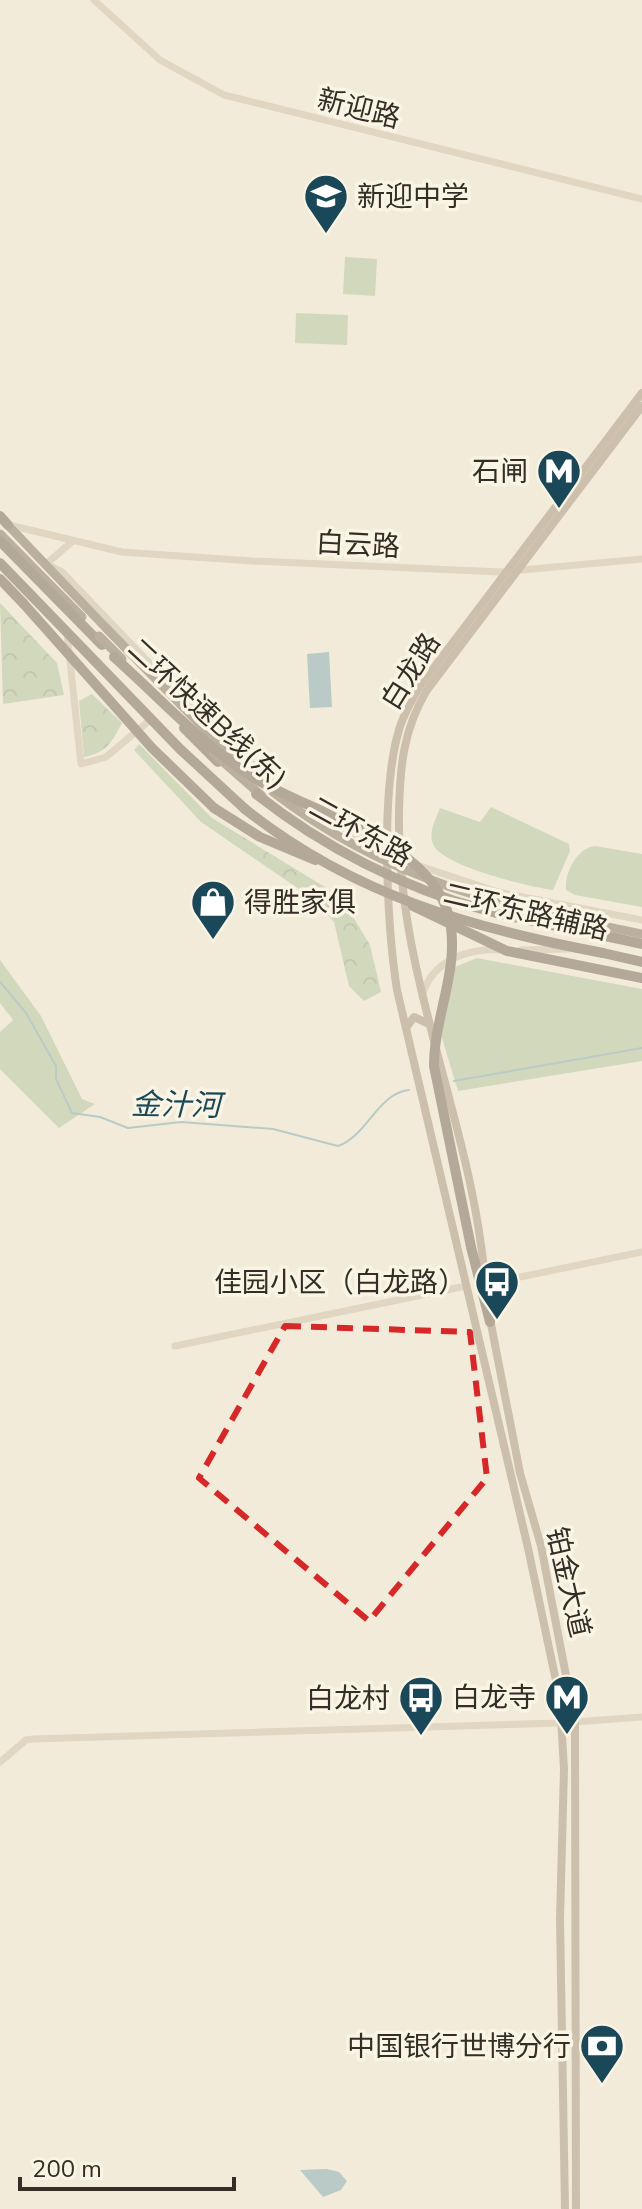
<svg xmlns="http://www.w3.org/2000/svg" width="642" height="2209" viewBox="0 0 642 2209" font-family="'Nunito Sans','Noto Sans SC',sans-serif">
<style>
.forest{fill:url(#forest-crowns)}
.green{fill:#acc199}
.water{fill:#77a2b0}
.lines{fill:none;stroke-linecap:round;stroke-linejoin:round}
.stream{stroke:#77a2b0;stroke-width:2}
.tertiary{stroke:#cabda5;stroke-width:7}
.secondary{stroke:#9e8c76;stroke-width:8}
.primary{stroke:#786957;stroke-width:9}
.trunk{stroke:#685a4a;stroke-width:10}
.primary-bridge{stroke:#786957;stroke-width:9}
.trunk-bridge{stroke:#685a4a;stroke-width:10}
.marked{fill:none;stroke:#d62828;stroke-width:6;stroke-dasharray:16 10;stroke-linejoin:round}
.labels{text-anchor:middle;stroke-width:7;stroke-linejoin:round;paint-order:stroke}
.street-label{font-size:28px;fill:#362e26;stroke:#faf4e5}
.poi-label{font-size:28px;fill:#362e26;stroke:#faf4e5;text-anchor:end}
.water-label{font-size:30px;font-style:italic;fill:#1b4858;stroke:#faf4e5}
</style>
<defs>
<pattern id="forest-crowns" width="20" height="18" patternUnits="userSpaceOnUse" patternTransform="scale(2)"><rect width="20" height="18" fill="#acc199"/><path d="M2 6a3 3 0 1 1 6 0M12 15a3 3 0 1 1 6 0" fill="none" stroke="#8d9d7d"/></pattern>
</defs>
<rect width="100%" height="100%" fill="#f2ebd9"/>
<!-- forest -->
<g class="forest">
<path d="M0,603l57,60 7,32 -61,9z"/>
<path d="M92,694l30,29c-10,19 -16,30 -38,34l-5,-56z"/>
<path d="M139,744l73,74 118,72 17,17 23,38 11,47 -17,9 -15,-15 -15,-64 -22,-24 -111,-76 -67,-72z"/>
</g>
<!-- green -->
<g class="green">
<path d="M345,257l32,2 -2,37 -32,-2z"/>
<path d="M296,313l52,2 -1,30 -52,-2z"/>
<path d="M491,807l78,37 1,7 -17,39c-23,-3 -112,-24 -120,-46 -5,-12 3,-25 7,-36l40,14z"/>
<path d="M595,846l47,8v53l-67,-12 -9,-5c-2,-17 11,-42 29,-44z"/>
<path d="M477,958l165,31v72l-184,30 -19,-63 11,-59z"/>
<path d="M0,960l41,56 41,83 13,5 -36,24 -59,-59v-37l13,-12 -13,-17z"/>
</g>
<!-- water -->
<g class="water">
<path d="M329,652l3,55 -22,1 -3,-54z"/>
<path d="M327,2169l12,3 8,9 -6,9 -18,7 -23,-27z"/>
</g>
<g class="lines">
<!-- stream -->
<g class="stream">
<path d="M0,982l26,31 30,53v13l16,34 28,4 28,11 53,-6 92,7 65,17c29,-10 40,-53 71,-56"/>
<path d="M454,1081l188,-33"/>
</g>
<!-- tertiary -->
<g class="tertiary">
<path d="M94,0l66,60 64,35 418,104"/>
<path d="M9,525l113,27 130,9 249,11 141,-13"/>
<path d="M73,541l-27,23 16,8 144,150 71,64"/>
<path d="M67,633l14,131 25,-7 44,-37"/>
<path d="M313,812l88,46"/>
<path d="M417,865l81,27 144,28"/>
<path d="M521,950l48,-1"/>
<path d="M422,996c10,-36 46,-48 79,-46"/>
<path d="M486,1284l156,-32"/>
<path d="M175,1346l291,-60"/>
<path d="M0,1762l26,-22 7,-1 528,-16 81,-6"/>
</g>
<!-- secondary -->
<g class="secondary">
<path d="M406,1028l8,-11 13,6"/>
<path d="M486,1294c-10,-166 -90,-311 -87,-482 1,-45 4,-82 28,-122l215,-284"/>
<path d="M490,1319l30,154 21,73 34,176 1,487"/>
<path d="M565,2209l-5,-290 4,-150 -4,-69 -32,-152 -131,-558c-10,-65 -17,-197 2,-260 4,-15 13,-30 21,-44l222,-293"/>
</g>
<!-- primary -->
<g class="primary">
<path d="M3,520l104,109"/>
<path d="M0,534l82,83"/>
</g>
<!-- trunk -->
<g class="trunk">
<path d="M0,516l8,9"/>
<path d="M0,541l102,104"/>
<path d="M0,563l180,186 65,60"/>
<path d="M0,579l23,24"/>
<path d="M184,728l34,34"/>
<path d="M214,808l46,29 55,23"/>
<path d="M413,906l94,45 135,27"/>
<path d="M603,953l39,9"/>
<path d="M471,1247l19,75"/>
</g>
<!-- primary-bridge -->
<g class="primary-bridge">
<path d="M107,629l127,130"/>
<path d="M99,636l23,23"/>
<path d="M213,753l49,43"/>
<path d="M273,792c116,90 229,114 369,142"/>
</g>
<!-- trunk-bridge -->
<g class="trunk-bridge">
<path d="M23,603l129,145 62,60"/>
<path d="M114,657c44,39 92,92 142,122 58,35 175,63 193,138 12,50 -15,98 -15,149l37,181"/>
<path d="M256,794c67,53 147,94 229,116 52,14 105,22 157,34"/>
<path d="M245,809c108,86 226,119 358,144"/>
</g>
</g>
<!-- marked area -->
<path d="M0 0H642V2209H0ZM285,1326l185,6 17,146 -118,143 -170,-143z" fill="#f2ebd9" fill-opacity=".55" fill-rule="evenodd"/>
<path class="marked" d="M285,1326l185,6 17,146 -118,143 -170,-143z"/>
<!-- icons -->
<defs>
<g id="school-pin" transform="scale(2.3)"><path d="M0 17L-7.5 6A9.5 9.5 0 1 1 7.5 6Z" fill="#1b4858" stroke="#faf4e5"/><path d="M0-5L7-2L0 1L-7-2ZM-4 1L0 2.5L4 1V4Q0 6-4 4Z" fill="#fff"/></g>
<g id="metro-pin" transform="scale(2.3)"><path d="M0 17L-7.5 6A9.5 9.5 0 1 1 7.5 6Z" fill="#1b4858" stroke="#faf4e5"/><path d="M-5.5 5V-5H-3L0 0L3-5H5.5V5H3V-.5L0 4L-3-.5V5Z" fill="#fff"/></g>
<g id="shop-pin" transform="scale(2.3)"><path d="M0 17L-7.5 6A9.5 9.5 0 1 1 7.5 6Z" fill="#1b4858" stroke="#faf4e5"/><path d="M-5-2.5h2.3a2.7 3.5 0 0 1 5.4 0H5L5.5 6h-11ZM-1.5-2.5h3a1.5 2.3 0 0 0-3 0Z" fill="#fff"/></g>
<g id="bus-pin" transform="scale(2.3)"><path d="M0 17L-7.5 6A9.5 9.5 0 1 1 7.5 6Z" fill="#1b4858" stroke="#faf4e5"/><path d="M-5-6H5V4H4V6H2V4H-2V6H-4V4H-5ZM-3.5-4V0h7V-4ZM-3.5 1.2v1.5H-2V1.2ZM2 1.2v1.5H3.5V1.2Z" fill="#fff"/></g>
<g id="bank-pin" transform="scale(2.3)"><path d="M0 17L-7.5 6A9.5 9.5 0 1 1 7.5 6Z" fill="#1b4858" stroke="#faf4e5"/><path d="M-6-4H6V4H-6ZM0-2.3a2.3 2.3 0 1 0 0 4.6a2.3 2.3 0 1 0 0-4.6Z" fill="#fff"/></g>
</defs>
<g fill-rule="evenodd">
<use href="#school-pin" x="326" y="196"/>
<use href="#metro-pin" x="559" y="471"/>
<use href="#shop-pin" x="213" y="902"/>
<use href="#bus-pin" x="497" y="1282"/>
<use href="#metro-pin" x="567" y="1697"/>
<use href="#bus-pin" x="421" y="1698"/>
<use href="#bank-pin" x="602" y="2046"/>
</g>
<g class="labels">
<!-- street labels -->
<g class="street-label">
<text transform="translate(359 108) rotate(14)" y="10">新迎路</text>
<text transform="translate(358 544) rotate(3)" y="10">白云路</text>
<text transform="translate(410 671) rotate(-58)" y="10">白龙路</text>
<text transform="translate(208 713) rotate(43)" y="10">二环快速B线(东)</text>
<text transform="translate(361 831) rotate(29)" y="10">二环东路</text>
<text transform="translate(526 911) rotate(13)" y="10">二环东路辅路</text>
<text transform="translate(569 1582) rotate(77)" y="10">铂金大道</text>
</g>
<!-- poi labels -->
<g class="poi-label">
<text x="357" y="206" text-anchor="start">新迎中学</text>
<text x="528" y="481">石闸</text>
<text x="244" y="912" text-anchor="start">得胜家俱</text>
<text x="466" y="1292">佳园小区（白龙路）</text>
<text x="536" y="1707">白龙寺</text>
<text x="390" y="1708">白龙村</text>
<text x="571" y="2056">中国银行世博分行</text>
</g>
<!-- water labels -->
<g class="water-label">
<text transform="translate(176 1105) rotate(1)" y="10">金汁河</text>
</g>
</g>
<!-- scale -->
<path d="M20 2177v12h214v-12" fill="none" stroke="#362e26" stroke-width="4"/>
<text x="32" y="2177" font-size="24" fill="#362e26" stroke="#faf4e5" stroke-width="6" paint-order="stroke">200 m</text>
</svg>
